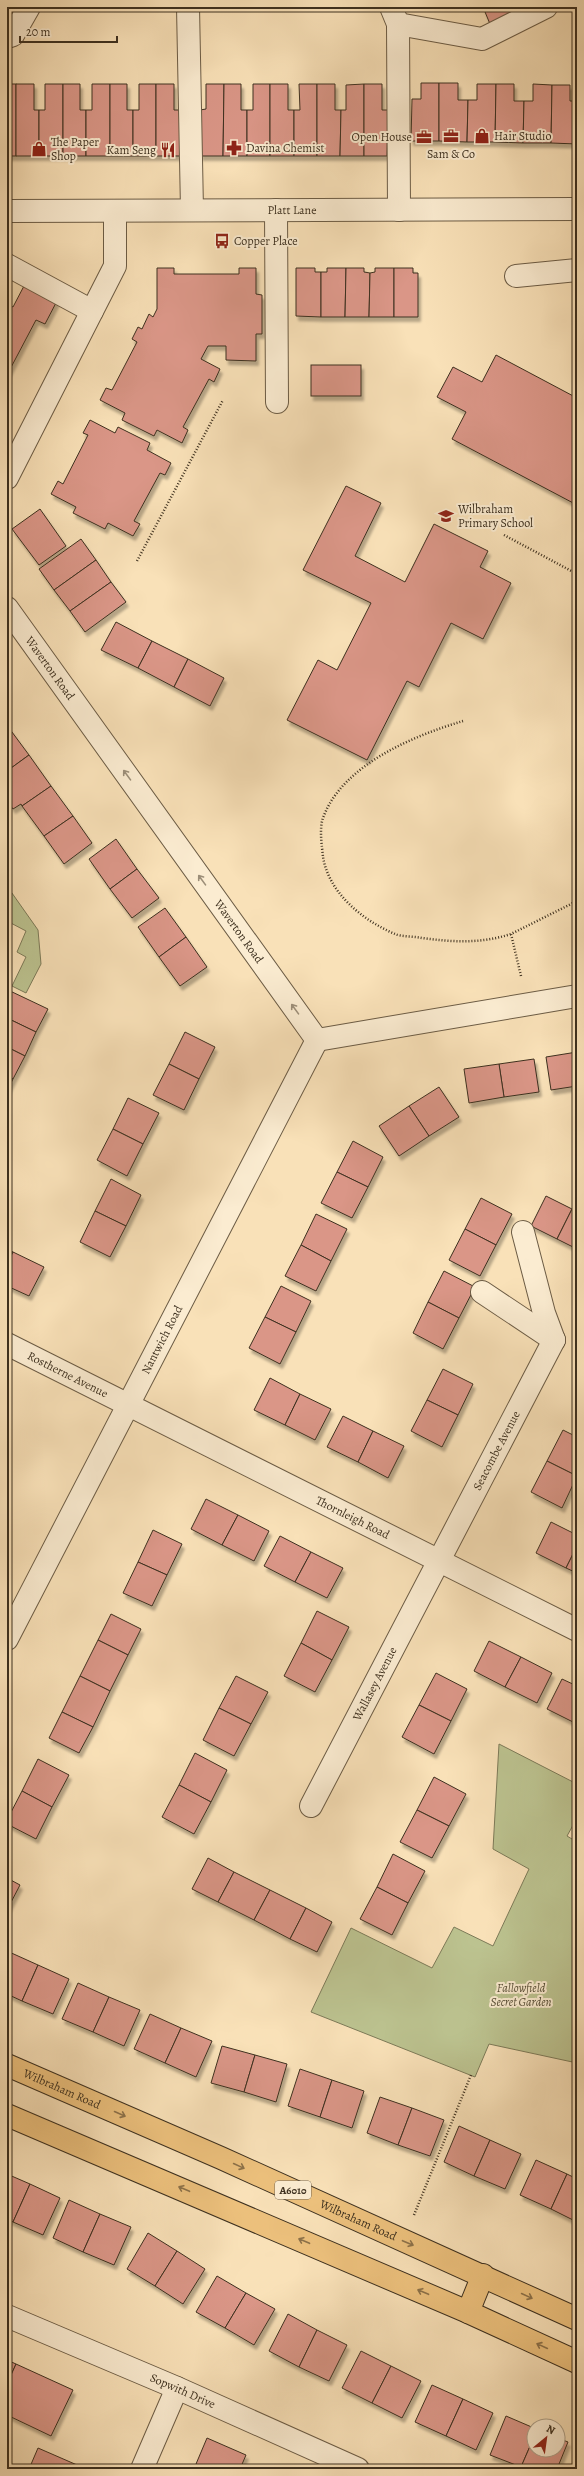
<svg xmlns="http://www.w3.org/2000/svg" width="584" height="2476" viewBox="0 0 584 2476" font-family="Alegreya,serif">
<style>
.green{fill:#bcc390;stroke:#7c7a58}
.building{fill:#da9687;stroke:#3d301f;filter:url(#shadow)}
.lines{fill:none;stroke-linecap:round;stroke-linejoin:round}
.minor-casing{stroke:#6c5c45;stroke-width:24}
.highway-casing{stroke:#3d301f;stroke-width:24}
.path{stroke:#3d301f;stroke-width:2.5;stroke-dasharray:1 2;stroke-linecap:butt}
.minor{stroke:#fbecd1;stroke-width:22}
.highway{stroke:#ecc07c;stroke-width:22}
.oneway{stroke:#9c8e78}
.oneway2{stroke:#8c7149}
.labels{text-anchor:middle;stroke-width:4;stroke-linejoin:round;paint-order:stroke}
.shield{fill:#fbecd1;stroke:#766854;stroke-width:1}
.shield-label{font-size:11px;font-weight:bold;fill:#3d301f}
.poi-label{font-size:12px;fill:#3d301f;stroke:#fbecd1;text-anchor:start}
.street-label{font-size:12px;fill:#3d301f;stroke:#fbecd1}
.park-label{font-size:12px;font-style:italic;fill:#564d36;stroke:#fbecd1}
</style>
<defs>
<filter id="shadow"><feDropShadow dx="2.5" dy="4.5" stdDeviation="1" flood-color="#0004"/></filter>
</defs>
<rect width="100%" height="100%" fill="#f9e1b8"/>
<filter id="stains"><feTurbulence type="fractalNoise" baseFrequency=".005" numOctaves="4"/><feColorMatrix values="0 0 0 0 .2 0 0 0 0 .09 0 0 0 0 .02 0 0 0 .5 -.17"/></filter>
<radialGradient id="worn" r=".72"><stop offset=".6" stop-color="#630" stop-opacity="0"/><stop offset="1" stop-color="#630" stop-opacity=".3"/></radialGradient>
<!-- green -->
<g class="green">
<path d="M7,886l31,44 3,34 -15,29 -14,-7 14,-29 -9,-5 9,-21 -19,-10z"/>
<path d="M499,1744l78,40v34l-10,18 10,6v221l-88,-19 -14,33 -164,-65 40,-84 81,40 22,-41 39,19 36,-77 -36,-20z"/>
</g>
<!-- building -->
<g class="building">
<path d="M483,7h55l-48,17z"/>
<path d="M421,83h18v58h-28l1,-42h9z"/>
<path d="M439,83h19v17h10l-1,42 -28,-1z"/>
<rect x="7" y="84" width="9" height="72"/>
<path d="M16,84h18v26h5v46h-23z"/>
<path d="M45,84h18v72h-24v-46h6z"/>
<path d="M63,84h17v26h6v46h-23z"/>
<path d="M92,84h18v72h-24v-46h6z"/>
<path d="M110,84h17v26h6v46h-23z"/>
<path d="M139,84h17v72h-23v-46h6z"/>
<path d="M156,84h18v26h6v46h-24z"/>
<path d="M206,84h18l-1,72h-23v-46l6,-1z"/>
<path d="M224,84h17v26h6v46h-24z"/>
<path d="M253,84h17v72h-23v-46h6z"/>
<path d="M270,84h18v26h6v46h-24z"/>
<path d="M299,84h18v72h-23v-46h6z"/>
<path d="M317,84h18v26h6l-1,46h-23z"/>
<path d="M364,84v72h-24l1,-46h5v-25z"/>
<path d="M364,84h18v26h6l-1,46h-23z"/>
<path d="M477,84h19l-1,58h-28l1,-42h9z"/>
<path d="M496,84h18v17h10l-1,42 -28,-1z"/>
<path d="M533,84l19,1 -1,58h-28l1,-42h9z"/>
<path d="M552,85h18v16h7v43l-26,-1z"/>
<path d="M157,268h17v6h65v-6h17v26l6,1v39h-6v27l-30,-1v-14h-18l-7,13 19,10 -6,13 -5,-3 -26,48 5,3 -6,13 -25,-13 -3,6 -32,-16 3,-7 -25,-13 6,-12 6,2 25,-48 -5,-3 6,-12 4,2 7,-15 4,3 4,-8z"/>
<path d="M296,268h19v4h6v45l-25,-1z"/>
<path d="M327,268h19l-1,49h-24v-45h6z"/>
<path d="M346,268h18v4l6,1 -1,44h-24z"/>
<path d="M375,268h19v49h-25l1,-44 5,-1z"/>
<path d="M394,268h19v5h5v44h-24z"/>
<path d="M25,284l32,17 -12,23 -9,-4 -29,55v-71l6,3z"/>
<path d="M496,355l81,43v107l-125,-66 14,-27 -29,-15 16,-30 29,15z"/>
<rect x="311" y="365" width="50" height="31"/>
<path d="M90,420l25,13 3,-6 32,16 -3,7 24,13 -6,12 -5,-2 -26,48 6,3 -7,12 -25,-13 -3,6 -32,-16 3,-6 -25,-13 7,-13 5,3 25,-49 -5,-2z"/>
<path d="M346,486l35,17 -26,53 50,26 29,-58 54,27 -8,16 31,16 -28,56 -32,-16 -32,64 -12,-6 -40,79 -80,-40 31,-60 19,10 34,-67 -68,-33z"/>
<path d="M40,509l26,37 -27,19 -27,-36z"/>
<path d="M81,539l15,21 -42,30 -15,-21z"/>
<path d="M96,560l15,22 -41,29 -16,-21z"/>
<path d="M111,582l15,20 -41,30 -15,-21z"/>
<path d="M116,622l36,19 -14,27 -37,-18z"/>
<path d="M152,641l36,18 -14,28 -36,-19z"/>
<path d="M188,659l36,19 -14,28 -36,-19z"/>
<path d="M9,728l20,27 -22,16v-42z"/>
<path d="M29,755l22,31 -29,20 -1,-2 -8,5 -6,-8v-30z"/>
<path d="M51,786l22,30 -29,20 -22,-30z"/>
<path d="M73,816l19,27 -28,21 -20,-28z"/>
<path d="M116,839l21,30 -27,20 -21,-30z"/>
<path d="M137,869l22,29 -27,20 -22,-29z"/>
<path d="M165,908l21,29 -27,20 -21,-30z"/>
<path d="M186,937l21,30 -27,19 -21,-29z"/>
<path d="M8,990l40,19 -12,23 -29,-14z"/>
<path d="M7,1018l29,14 -11,24 -18,-9z"/>
<path d="M185,1032l30,15 -16,32 -30,-15z"/>
<path d="M7,1047l18,9 -12,23 -6,-3z"/>
<path d="M577,1052v34l-26,4 -5,-33z"/>
<path d="M534,1059l5,33 -35,5 -5,-33z"/>
<path d="M169,1064l30,15 -15,31 -31,-15z"/>
<path d="M499,1064l5,33 -35,6 -5,-34z"/>
<path d="M7,1076l6,3 -6,12z"/>
<path d="M439,1087l20,30 -30,19 -20,-30z"/>
<path d="M128,1098l31,15 -16,31 -30,-15z"/>
<path d="M409,1106l20,30 -30,20 -20,-30z"/>
<path d="M113,1129l30,15 -16,32 -30,-16z"/>
<path d="M353,1141l30,16 -15,30 -31,-15z"/>
<path d="M337,1172l31,15 -16,31 -31,-15z"/>
<path d="M111,1179l30,16 -15,31 -31,-15z"/>
<path d="M546,1196l26,13 -15,30 -26,-13z"/>
<path d="M481,1198l31,16 -16,31 -31,-16z"/>
<path d="M572,1209l5,3v37l-20,-10z"/>
<path d="M95,1211l31,15 -16,31 -30,-15z"/>
<path d="M316,1214l31,15 -16,32 -30,-16z"/>
<path d="M465,1229l31,16 -16,31 -31,-16z"/>
<path d="M301,1245l30,16 -15,30 -31,-15z"/>
<path d="M7,1248l6,4 -6,12z"/>
<path d="M13,1252l31,15 -15,29 -22,-10v-22z"/>
<path d="M444,1271l31,16 -16,31 -31,-16z"/>
<path d="M281,1286l30,15 -15,31 -31,-15z"/>
<path d="M428,1302l31,16 -16,31 -30,-16z"/>
<path d="M265,1317l31,15 -16,32 -31,-16z"/>
<path d="M443,1369l30,15 -15,31 -31,-15z"/>
<path d="M270,1378l30,16 -15,31 -31,-15z"/>
<path d="M300,1394l31,15 -16,31 -30,-15z"/>
<path d="M427,1400l31,15 -16,32 -31,-16z"/>
<path d="M343,1416l30,15 -15,31 -31,-15z"/>
<path d="M563,1430l14,7v39l-30,-15z"/>
<path d="M373,1431l31,15 -16,32 -30,-16z"/>
<path d="M547,1461l30,15 -15,32 -31,-16z"/>
<path d="M206,1499l32,16 -16,30 -31,-16z"/>
<path d="M238,1515l31,16 -15,30 -32,-16z"/>
<path d="M551,1522l26,13v11l-11,22 -30,-15z"/>
<path d="M153,1530l29,14 -15,31 -29,-13z"/>
<path d="M280,1536l31,16 -16,30 -31,-16z"/>
<path d="M577,1546v27l-11,-5z"/>
<path d="M311,1552l32,16 -16,30 -32,-16z"/>
<path d="M138,1562l29,13 -15,31 -29,-13z"/>
<path d="M317,1611l32,16 -17,33 -31,-17z"/>
<path d="M111,1614l30,15 -13,26 -30,-15z"/>
<path d="M98,1640l30,15 -18,36 -30,-15z"/>
<path d="M489,1641l32,16 -16,30 -31,-16z"/>
<path d="M301,1643l31,17 -17,32 -31,-16z"/>
<path d="M521,1657l31,16 -15,30 -32,-16z"/>
<path d="M436,1673l31,16 -16,32 -32,-16z"/>
<path d="M80,1676l30,15 -17,36 -31,-15z"/>
<path d="M236,1676l32,16 -17,32 -32,-16z"/>
<path d="M562,1679l15,7v38l-30,-15z"/>
<path d="M419,1705l32,16 -17,33 -32,-17z"/>
<path d="M219,1708l32,16 -17,32 -31,-16z"/>
<path d="M62,1712l31,15 -14,26 -30,-15z"/>
<path d="M195,1753l32,17 -16,32 -32,-17z"/>
<path d="M38,1759l31,16 -17,32 -30,-16z"/>
<path d="M434,1777l32,17 -17,32 -32,-16z"/>
<path d="M179,1785l32,17 -17,32 -32,-17z"/>
<path d="M22,1791l30,16 -16,32 -29,-15v-4z"/>
<path d="M417,1810l32,16 -17,32 -32,-16z"/>
<path d="M393,1854l32,17 -17,32 -31,-16z"/>
<path d="M208,1858l26,14 -16,30 -26,-13z"/>
<path d="M234,1872l36,18 -16,30 -36,-18z"/>
<path d="M7,1878l13,7 -13,25z"/>
<path d="M377,1887l31,16 -16,32 -32,-16z"/>
<path d="M270,1890l36,18 -16,31 -36,-19z"/>
<path d="M306,1908l26,14 -15,30 -27,-13z"/>
<path d="M7,1951l31,14 -16,36 -15,-7z"/>
<path d="M38,1965l31,14 -16,35 -31,-13z"/>
<path d="M78,1983l31,14 -16,35 -31,-13z"/>
<path d="M109,1997l31,13 -16,36 -31,-14z"/>
<path d="M150,2014l31,14 -16,35 -31,-14z"/>
<path d="M181,2028l31,13 -16,36 -31,-14z"/>
<path d="M222,2046l33,9 -11,37 -33,-9z"/>
<path d="M255,2055l32,9 -11,38 -32,-10z"/>
<path d="M300,2069l32,11 -12,37 -32,-11z"/>
<path d="M332,2080l32,11 -12,37 -32,-11z"/>
<path d="M380,2097l32,11 -14,37 -31,-12z"/>
<path d="M412,2108l32,12 -14,36 -32,-11z"/>
<path d="M459,2126l31,14 -16,36 -30,-14z"/>
<path d="M490,2140l31,14 -16,35 -31,-13z"/>
<path d="M536,2160l31,14 -16,35 -31,-14z"/>
<path d="M7,2174l23,10 -17,38 -6,-3z"/>
<path d="M567,2174l10,5v43l-26,-13z"/>
<path d="M30,2184l30,14 -17,37 -30,-13z"/>
<path d="M69,2200l31,14 -17,38 -30,-14z"/>
<path d="M100,2214l31,13 -17,38 -31,-13z"/>
<path d="M148,2233l29,18 -22,35 -28,-17z"/>
<path d="M177,2251l28,18 -22,35 -28,-18z"/>
<path d="M217,2276l29,17 -21,35 -29,-16z"/>
<path d="M246,2293l29,16 -21,36 -29,-17z"/>
<path d="M288,2314l29,16 -18,37 -30,-16z"/>
<path d="M317,2330l30,15 -18,36 -30,-14z"/>
<path d="M361,2351l30,15 -19,37 -30,-15z"/>
<path d="M7,2360l9,4 -9,20z"/>
<path d="M16,2364l57,26 -22,46 -44,-21v-31z"/>
<path d="M391,2366l30,15 -19,37 -30,-15z"/>
<path d="M432,2385l31,14 -17,37 -31,-14z"/>
<path d="M463,2399l30,14 -17,37 -30,-14z"/>
<path d="M506,2416l28,12v9l-13,30 -31,-12z"/>
<path d="M534,2437v13h24v-12l10,4 -11,27 -36,-2z"/>
<path d="M207,2438l39,17 -6,14h-34l-10,-5z"/>
<path d="M38,2448l46,20v1h-55z"/>
<path d="M196,2464l10,5h-12z"/>
</g>
<g class="lines">
<!-- minor casing -->
<g class="minor-casing">
<g id="minor">
<path d="M188,7l4,203"/>
<path d="M391,7l7,17 1,186"/>
<path d="M398,24l84,15 64,-32"/>
<path d="M7,37l6,-2 16,-28"/>
<path d="M276,210l1,192"/>
<path id="s1" d="M7,211l570,-2"/>
<path d="M7,265l85,46"/>
<path d="M516,276l61,-6"/>
<path d="M7,478l108,-212v-55"/>
<path id="s2" d="M7,608l310,432"/>
<path d="M317,1040l260,-44"/>
<path d="M523,1232l21,81 10,27"/>
<path d="M482,1292l72,48"/>
<path id="s3" d="M7,1344l570,286"/>
<path id="s4" d="M7,1639l310,-599"/>
<path id="s5" d="M311,1806l243,-466"/>
<path id="s6" d="M7,2316l170,72 181,81"/>
<path d="M142,2469l35,-81"/>
</g>
</g>
<!-- highway casing -->
<g class="highway-casing">
<g id="highway">
<path id="s7" d="M7,2065l214,93 356,161"/>
<path d="M7,2115l461,197 109,50"/>
<path d="M468,2312l15,-37"/>
</g>
</g>
<!-- path -->
<g class="path">
<path d="M504,535l73,39"/>
<path d="M137,561l86,-161"/>
<path d="M463,721c-50,15 -121,44 -140,97 -4,11 -1,28 0,39 6,36 39,63 72,77 7,3 18,2 27,4 31,4 58,6 89,-4"/>
<path d="M521,976l-10,-42 66,-33"/>
<path d="M414,2215l57,-140"/>
</g>
<!-- minor -->
<use href="#minor" class="minor"/>
<!-- highway -->
<use href="#highway" class="highway"/>
</g>
<!-- one-way arrows -->
<defs><path id="oneway-shaft" d="M-6 0H5M1.5-3L5.5 0L1.5 3" fill="none" stroke-width="1.6" stroke-linecap="round" stroke-linejoin="round"/></defs>
<g class="oneway">
<use href="#oneway-shaft" transform="translate(127 775) rotate(-126)"/>
<use href="#oneway-shaft" transform="translate(202 880) rotate(-126)"/>
<use href="#oneway-shaft" transform="translate(295 1009) rotate(-126)"/>
</g>
<g class="oneway2">
<use href="#oneway-shaft" transform="translate(120 2114) rotate(24)"/>
<use href="#oneway-shaft" transform="translate(239 2166) rotate(25)"/>
<use href="#oneway-shaft" transform="translate(184 2189) rotate(-157)"/>
<use href="#oneway-shaft" transform="translate(304 2241) rotate(-157)"/>
<use href="#oneway-shaft" transform="translate(408 2243) rotate(23)"/>
<use href="#oneway-shaft" transform="translate(423 2292) rotate(-157)"/>
<use href="#oneway-shaft" transform="translate(527 2296) rotate(25)"/>
<use href="#oneway-shaft" transform="translate(542 2346) rotate(-155)"/>
</g>
<!-- icons -->
<defs>
<g id="office-bare" transform="scale(1.2)"><path d="M-6-3h4V-5.5h4V-3h4V5H-6ZM-1-4.5V-3h2v-1.5ZM-6 0V1H6V0Z" fill="#8f2418" stroke="#fbecd1" stroke-width="2.5" paint-order="stroke"/></g>
<g id="shop-bare" transform="scale(1.2)"><path d="M-5-2.5h2.3a2.7 3.5 0 0 1 5.4 0H5L5.5 6h-11ZM-1.5-2.5h3a1.5 2.3 0 0 0-3 0Z" fill="#8f2418" stroke="#fbecd1" stroke-width="2.5" paint-order="stroke"/></g>
<g id="pharmacy-bare" transform="scale(1.2)"><path d="M-2-6h4v4h4v4h-4v4h-4v-4h-4v-4h4Z" fill="#8f2418" stroke="#fbecd1" stroke-width="2.5" paint-order="stroke"/></g>
<g id="restaurant-bare" transform="scale(1.2)"><path d="M-5-6h1v4h1v-4h1v4h1v-4h1v5L-1.5 .5V6h-2V.5L-5-1ZM5-6V6H3V1.5H1.5Q1.5-4 5-6Z" fill="#8f2418" stroke="#fbecd1" stroke-width="2.5" paint-order="stroke"/></g>
<g id="bus-bare" transform="scale(1.2)"><path d="M-5-6H5V4H4V6H2V4H-2V6H-4V4H-5ZM-3.5-4V0h7V-4ZM-3.5 1.2v1.5H-2V1.2ZM2 1.2v1.5H3.5V1.2Z" fill="#8f2418" stroke="#fbecd1" stroke-width="2.5" paint-order="stroke"/></g>
<g id="school-bare" transform="scale(1.2)"><path d="M0-5L7-2L0 1L-7-2ZM-4 1L0 2.5L4 1V4Q0 6-4 4Z" fill="#8f2418" stroke="#fbecd1" stroke-width="2.5" paint-order="stroke"/></g>
</defs>
<g fill-rule="evenodd">
<use href="#office-bare" x="451" y="136"/>
<use href="#shop-bare" x="482" y="136"/>
<use href="#office-bare" x="424" y="137"/>
<use href="#pharmacy-bare" x="234" y="148"/>
<use href="#shop-bare" x="39" y="149"/>
<use href="#restaurant-bare" x="168" y="150"/>
<use href="#bus-bare" x="222" y="241"/>
<use href="#school-bare" x="446" y="516"/>
</g>
<g class="labels">
<!-- shield labels -->
<rect class="shield" x="275" y="2181" width="36" height="18" rx="3"/>
<g class="shield-label">
<text x="293" y="2194">A6010</text>
</g>
<!-- poi labels -->
<g class="poi-label">
<text x="494" y="140">Hair Studio</text>
<text x="412" y="141" text-anchor="end">Open House</text>
<text x="51" y="146">The Paper<tspan x="51" dy="14">Shop</tspan></text>
<text x="246" y="152">Davina Chemist</text>
<text x="156" y="154" text-anchor="end">Kam Seng</text>
<text x="451" y="158" text-anchor="middle">Sam &amp; Co</text>
<text x="234" y="245">Copper Place</text>
<text x="458" y="513">Wilbraham<tspan x="458" dy="14">Primary School</tspan></text>
</g>
<!-- street labels -->
<g class="street-label">
<text dy="4" stroke="none"><textPath href="#s1" startOffset="285">Platt Lane</textPath></text>
<text dy="4" stroke="none"><textPath href="#s2" startOffset="74">Waverton Road</textPath></text>
<text dy="4" stroke="none"><textPath href="#s2" startOffset="398">Waverton Road</textPath></text>
<text dy="4" stroke="none"><textPath href="#s4" startOffset="337">Nantwich Road</textPath></text>
<text dy="4" stroke="none"><textPath href="#s3" startOffset="68">Rostherne Avenue</textPath></text>
<text dy="4" stroke="none"><textPath href="#s5" startOffset="401">Seacombe Avenue</textPath></text>
<text dy="4" stroke="none"><textPath href="#s3" startOffset="387">Thornleigh Road</textPath></text>
<text dy="4" stroke="none"><textPath href="#s5" startOffset="138">Wallasey Avenue</textPath></text>
<text dy="4" stroke="none"><textPath href="#s7" startOffset="60">Wilbraham Road</textPath></text>
<text dy="4" stroke="none"><textPath href="#s7" startOffset="384">Wilbraham Road</textPath></text>
<text dy="4" stroke="none"><textPath href="#s6" startOffset="191">Sopwith Drive</textPath></text>
</g>
<!-- park labels -->
<g class="park-label">
<text x="521" y="1992">Fallowfield<tspan x="521" dy="14">Secret Garden</tspan></text>
</g>
</g>
<!-- margin -->
<rect width="584" height="2476" fill="none" stroke="#f9e1b8" stroke-width="24"/>
<rect x="8" y="8" width="568" height="2460" fill="none" stroke="#3d301f" stroke-width="2"/>
<rect x="12" y="12" width="560" height="2452" fill="none" stroke="#3d301f"/>
<!-- north arrow -->
<g transform="translate(546 2438) rotate(29)"><circle r="19" fill="#fbecd1" stroke="#afa18a"/>
<path d="M0-3L7 15L0 10L-7 15Z" fill="#8f2418"/>
<text y="-6" font-size="11" font-weight="bold" text-anchor="middle" fill="#3d301f">N</text>
</g>
<!-- scale -->
<path d="M20 36v6h97v-6" fill="none" stroke="#3d301f" stroke-width="2"/>
<text x="26" y="36" font-size="12" fill="#3d301f" stroke="#fbecd1" stroke-width="3" paint-order="stroke">20 m</text>
<rect width="100%" height="100%" filter="url(#stains)"/>
<rect width="100%" height="100%" fill="url(#worn)"/>
</svg>
